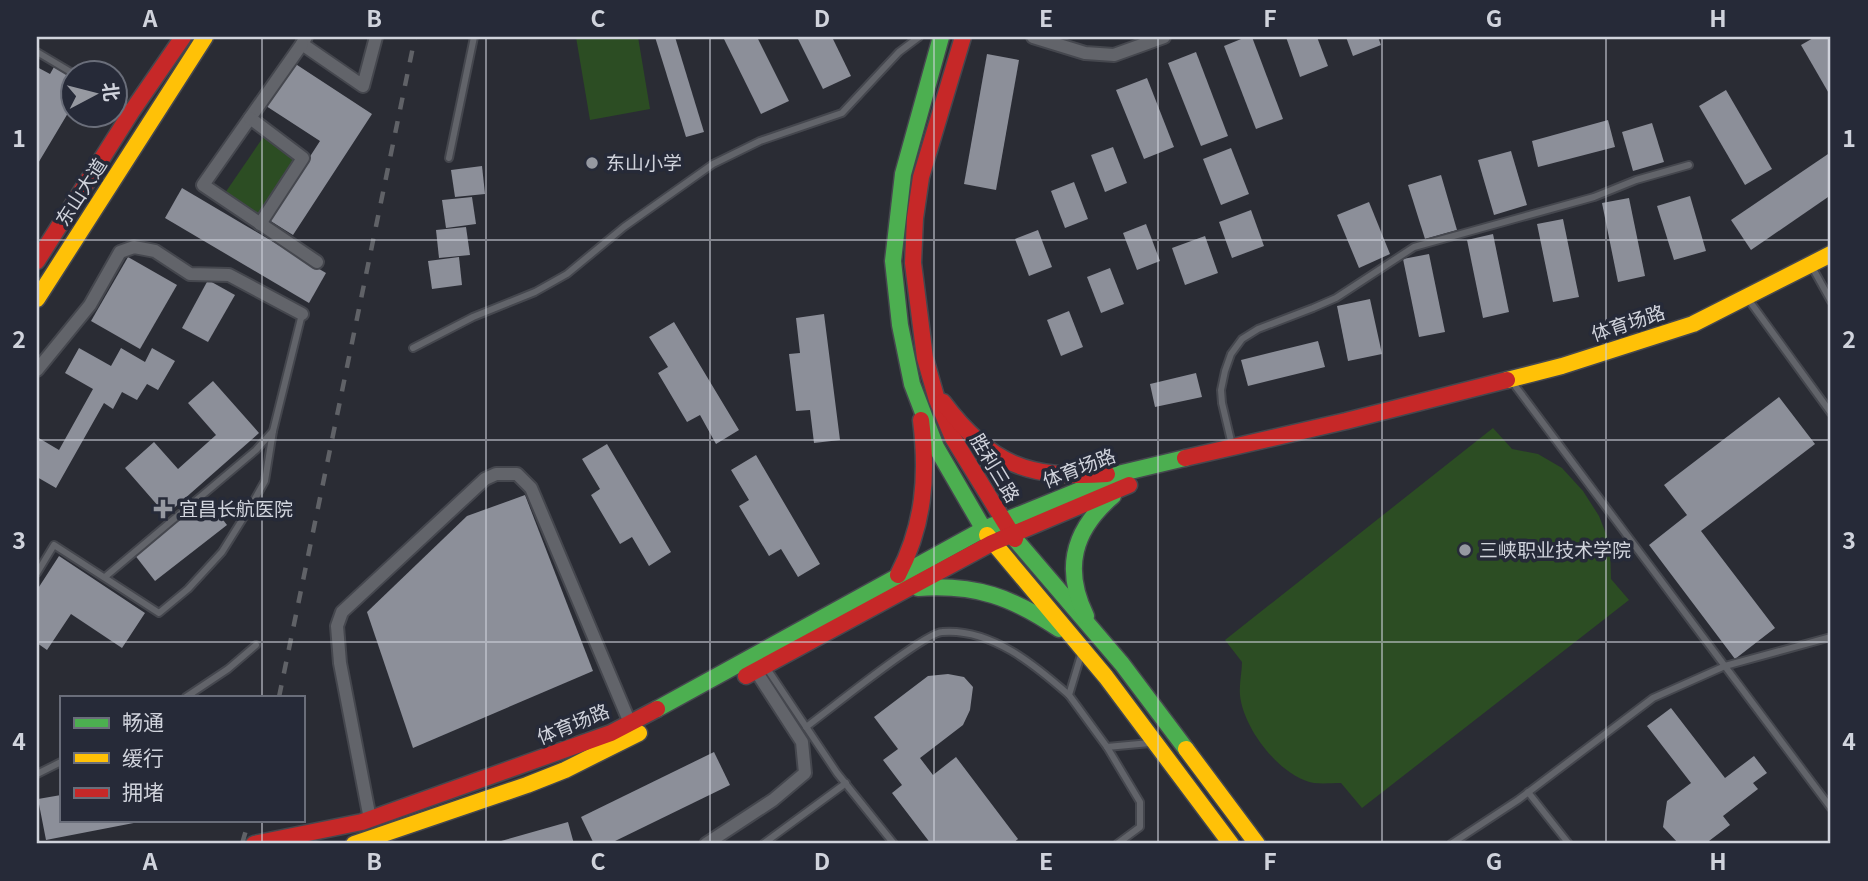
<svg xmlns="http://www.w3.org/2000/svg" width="1868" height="881" viewBox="0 0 1868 881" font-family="Georgia,'Noto Sans SC',serif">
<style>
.green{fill:#2c4d23}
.building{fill:#8c8f99}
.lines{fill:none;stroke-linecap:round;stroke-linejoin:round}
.lane-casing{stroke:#45474e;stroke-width:10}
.street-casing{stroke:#45474e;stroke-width:16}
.fast-casing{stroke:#45474e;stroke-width:19}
.slow-casing{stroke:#45474e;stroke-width:19}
.jam-casing{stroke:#45474e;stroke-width:19}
.lane{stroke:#62646a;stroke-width:6}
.street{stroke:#62646a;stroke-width:12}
.fast{stroke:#4caf50;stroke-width:16}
.slow{stroke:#ffc107;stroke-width:16}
.jam{stroke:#c62828;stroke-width:16}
.rail{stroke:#606267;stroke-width:4.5;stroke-dasharray:12 12;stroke-linecap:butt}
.grid{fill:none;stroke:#d0d3dc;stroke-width:2;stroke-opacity:0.55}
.poi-dot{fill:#9699a1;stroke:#262a38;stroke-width:2.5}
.labels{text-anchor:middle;stroke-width:7;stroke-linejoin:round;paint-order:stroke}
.poi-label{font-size:19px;fill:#d0d3dc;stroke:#262a38;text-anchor:start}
.street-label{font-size:19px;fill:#d0d3dc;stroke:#262a38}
.neatline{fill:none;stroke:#d0d3dc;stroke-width:2.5}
.grid-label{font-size:23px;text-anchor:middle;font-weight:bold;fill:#d0d3dc}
</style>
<rect width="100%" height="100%" fill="#2a2c34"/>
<!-- green -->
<g class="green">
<path d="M576,37h62l12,72 -60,11z"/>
<path d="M264,136l34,23 -39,57 -34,-23z"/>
<path d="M1493,428l19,21 26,5 24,14 21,23 16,25 11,28 1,35 18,21 -267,208 -21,-25c-8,0 -18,1 -27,0 -34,-6 -71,-55 -74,-88 -1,-11 2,-23 2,-33l-17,-22z"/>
</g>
<!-- building -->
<g class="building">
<path d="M655,37h20l29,95 -18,5z"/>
<path d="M723,37h34l32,64 -28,13z"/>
<path d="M797,37h35l19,39 -28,13z"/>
<path d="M1246,37h6l31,82 -27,10 -32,-83z"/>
<path d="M1286,37h31l11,29 -28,11z"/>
<path d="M1346,37h32l3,8 -28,11z"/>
<path d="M1815,37h16v60l-30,-52z"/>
<path d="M1196,52l32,84 -27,10 -33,-83z"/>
<path d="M987,54l32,6 -23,130 -32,-6z"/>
<path d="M291,61l81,53 -79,121 -24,-15 51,-79 -57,-37z"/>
<path d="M37,67l13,7 4,-7 20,11v25l-37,62z"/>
<path d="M1147,78l27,69 -30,12 -28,-69z"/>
<path d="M1726,90l46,79 -27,16 -46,-79z"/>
<path d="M1608,120l7,27 -77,20 -6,-26z"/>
<path d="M1652,123l12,39 -31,9 -11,-39z"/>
<path d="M1113,147l14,36 -22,9 -14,-37z"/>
<path d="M1231,148l18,46 -28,11 -18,-46z"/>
<path d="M1511,151l16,54 -33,10 -16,-55z"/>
<path d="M1831,152v43l-80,55 -20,-30z"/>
<path d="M482,166l3,28 -30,3 -4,-27z"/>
<path d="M1441,175l16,55 -32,9 -17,-54z"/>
<path d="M1074,182l14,37 -23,9 -14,-37z"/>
<path d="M182,188l144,85 -17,30 -144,-85z"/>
<path d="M1690,196l16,55 -32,9 -17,-54z"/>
<path d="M472,197l4,27 -30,4 -4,-28z"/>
<path d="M1629,198l16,78 -27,6 -16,-79z"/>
<path d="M1369,202l21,52 -31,14 -22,-53z"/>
<path d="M1251,210l13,36 -32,12 -13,-36z"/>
<path d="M1563,219l16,78 -26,5 -16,-78z"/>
<path d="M1146,224l14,37 -23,9 -14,-37z"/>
<path d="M466,227l4,28 -31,3 -3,-28z"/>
<path d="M1038,230l14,37 -23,9 -14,-37z"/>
<path d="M1493,234l16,78 -26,6 -16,-78z"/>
<path d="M1205,236l13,37 -33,12 -13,-37z"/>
<path d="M1429,254l16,78 -26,5 -16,-78z"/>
<path d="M128,257l49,28 -37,64 -49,-28z"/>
<path d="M459,257l3,28 -30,4 -4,-28z"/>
<path d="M1110,268l14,36 -23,9 -14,-36z"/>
<path d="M208,280l27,15 -27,47 -26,-14z"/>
<path d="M1370,299l12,55 -34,7 -11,-55z"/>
<path d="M1069,311l14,36 -22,9 -14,-36z"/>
<path d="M824,314l16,126 -26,3 -4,-33 -14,1 -7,-57 11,-1 -4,-35z"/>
<path d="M674,322l65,108 -23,14 -16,-29 -13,7 -29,-49 10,-6 -19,-30z"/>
<path d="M1318,341l7,26 -77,19 -7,-26z"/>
<path d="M79,348l32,18 10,-18 24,14 7,-14 23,13 -17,29 -11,-6 -10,16 -15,-8 -9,17 -9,-6 -48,85 -19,-11v-40l22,13 34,-61 -28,-16z"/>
<path d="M1196,373l6,24 -47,10 -5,-23z"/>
<path d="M213,381l46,52 -93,82 -41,-47 29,-26 24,27 38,-34 -28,-32z"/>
<path d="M1779,397l36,47 -114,87 74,97 -40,31 -86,-114 38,-30 -23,-30z"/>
<path d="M607,444l64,108 -22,14 -17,-29 -12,7 -29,-49 9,-6 -18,-30z"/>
<path d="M756,455l64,109 -22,13 -17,-28 -12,7 -30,-50 10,-6 -18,-30z"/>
<path d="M525,495l68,176 -180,77 -46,-136 100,-96z"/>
<path d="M207,499l20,26 -72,56 -21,-27z"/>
<path d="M59,556l86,57 -23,35 -51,-34 -24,36 -10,-7v-53z"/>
<path d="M948,674l16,3 9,10 -3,23 -7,15 -43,33 13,17 23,-18 62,82 -6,5h-81l-39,-51 10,-8 -19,-25 15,-11 -24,-32 54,-41z"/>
<path d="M1671,708l54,70 29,-22 13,17 -14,10 5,6 -35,27 7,9 -25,19h-26l-16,-17 4,-26 24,-18 -44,-57z"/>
<path d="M714,752l16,33 -121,59h-15l-13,-27z"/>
<path d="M61,795v25l83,1 -98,19 -8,-41z"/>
<path d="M568,822l6,22h-80v-1z"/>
</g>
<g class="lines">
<!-- lane casing -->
<g class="lane-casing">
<g id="lane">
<path d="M37,52l37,22"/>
<path d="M116,100l12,8"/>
<path d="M449,158l25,-121"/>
<path d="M1812,267l19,34"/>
<path d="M1748,299l83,114"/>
<path d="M413,348l60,-31 62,-25 32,-18 57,-47 89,-63 47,-23 82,-28 57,-61 20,-15"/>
<path d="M1516,387l315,421"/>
<path d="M1232,445l-10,-42 -1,-13 4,-19 6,-17 11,-15 16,-10 55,-21 23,-10 78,-51 180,-50 42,-17 53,-15"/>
<path d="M37,573l17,-28 105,68 29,-24 34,-37 30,-48 13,-23 8,-50"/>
<path d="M105,577l151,-127 17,-19 29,-117"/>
<path d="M1081,655l-12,40 38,52 43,-4"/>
<path d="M766,667l71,106 57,71"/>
<path d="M186,697l42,-28 28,-24"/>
<path d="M806,727c22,-16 118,-94 136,-95 49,-4 93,33 127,63"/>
<path d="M1107,747l33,55v25l-23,17"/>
<path d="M37,774l24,-12"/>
<path d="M1528,792l41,52"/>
<path d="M763,844l83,-61"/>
<path d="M1451,844l67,-44 135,-102 72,-32 106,-29"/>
</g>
</g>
<!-- street casing -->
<g class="street-casing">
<g id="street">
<path d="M306,37l-4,7 61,42 13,-49"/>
<path d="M1033,37l52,16 29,2 50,-18"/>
<path d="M302,44l-99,141 114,77"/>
<path d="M250,118l53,40 -43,66"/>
<path d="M37,370l53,-65 30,-53 14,-5 21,4 35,23 39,1 73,39"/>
<path d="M370,819l-30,-156 -3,-37 5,-14 143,-133 11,-5h21l14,14 99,235"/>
<path d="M706,844l67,-44 32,-27 -3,-31 -46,-71"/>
</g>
</g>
<!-- fast casing -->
<g class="fast-casing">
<g id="fast">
<path d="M941,37l-38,137 -10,87 7,64 12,59 24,63 51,88"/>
<path d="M1015,539l107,125 64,85"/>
<path d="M918,588c58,-4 94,9 141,41"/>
<path d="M1086,616c-23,-47 -13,-86 27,-120"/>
<path d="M657,709l327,-180 138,-56 63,-15"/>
</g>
</g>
<!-- slow casing -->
<g class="slow-casing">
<g id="slow">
<path d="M37,299l168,-262"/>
<path d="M1507,380l55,-14 131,-42 138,-70"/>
<path d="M987,535l119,142 125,167"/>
<path d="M1186,749l71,95"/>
<path d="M354,844l173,-59 38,-15 74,-37"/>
</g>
</g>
<!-- jam casing -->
<g class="jam-casing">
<g id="jam">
<path d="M963,37l-42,140 -6,41 -2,45 12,95 12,42 16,38 62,101"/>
<path d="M37,261l95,-150 51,-74"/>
<path d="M943,402c47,63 86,77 164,72"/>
<path d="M1185,458l161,-37 161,-41"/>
<path d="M898,575c26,-50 30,-99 23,-155"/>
<path d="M746,676l246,-133 137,-58"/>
<path d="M254,844l108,-22 249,-89 46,-24"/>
</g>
</g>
<!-- lane -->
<use href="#lane" class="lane"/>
<!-- street -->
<use href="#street" class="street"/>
<!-- fast -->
<use href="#fast" class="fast"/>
<!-- slow -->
<use href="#slow" class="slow"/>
<!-- jam -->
<use href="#jam" class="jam"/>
<!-- rail -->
<g class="rail">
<path d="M279,697l136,-660"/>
<path d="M242,844l7,-24"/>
</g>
</g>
<!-- grid -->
<path class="grid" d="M262,37v660M486,37v807M710,37v807M934,37v807M1158,37v807M1382,37v807M1606,37v807M37,240h1794M37,440h1794M37,642h1794M262,820v24"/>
<!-- markers -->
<g class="poi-dot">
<circle cx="592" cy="163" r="7"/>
<path d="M159.5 498.5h7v7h7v7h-7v7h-7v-7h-7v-7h7z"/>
<circle cx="1465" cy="550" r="7"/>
</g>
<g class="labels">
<!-- poi labels -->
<g class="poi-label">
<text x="606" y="170">东山小学</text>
<text x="179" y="516">宜昌长航医院</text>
<text x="1479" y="557">三峡职业技术学院</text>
</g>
<!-- street labels -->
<g class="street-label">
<text transform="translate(81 192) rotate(-57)" y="7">东山大道</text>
<text transform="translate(1628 323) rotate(-18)" y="7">体育场路</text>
<text transform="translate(995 468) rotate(59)" y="7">胜利三路</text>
<text transform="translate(1079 468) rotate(-21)" y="7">体育场路</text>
<text transform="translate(573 724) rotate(-22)" y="7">体育场路</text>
</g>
</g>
<!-- border -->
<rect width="1868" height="881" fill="none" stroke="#262a38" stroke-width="77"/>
<!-- legend -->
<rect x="60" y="696" width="245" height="126" fill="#262a38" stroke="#6a6e7a" stroke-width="2"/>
<rect x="74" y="718" width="35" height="10" fill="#4caf50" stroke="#6a6e7a" stroke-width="2"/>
<text x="122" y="730" font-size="21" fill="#d0d3dc">畅通</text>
<rect x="74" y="753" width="35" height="10" fill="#ffc107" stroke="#6a6e7a" stroke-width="2"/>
<text x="122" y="766" font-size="21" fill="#d0d3dc">缓行</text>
<rect x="74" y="788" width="35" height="10" fill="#c62828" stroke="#6a6e7a" stroke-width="2"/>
<text x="122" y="800" font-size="21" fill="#d0d3dc">拥堵</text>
<!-- north arrow -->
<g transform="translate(94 94) rotate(83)"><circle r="33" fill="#262a38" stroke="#6a6e7a" stroke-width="2"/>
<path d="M0-5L12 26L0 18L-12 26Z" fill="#9699a1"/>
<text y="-10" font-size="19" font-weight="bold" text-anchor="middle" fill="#d0d3dc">北</text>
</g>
<rect x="38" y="38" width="1791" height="804" class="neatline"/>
<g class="grid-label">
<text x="150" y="27">A</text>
<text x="374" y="27">B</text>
<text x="598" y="27">C</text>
<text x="822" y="27">D</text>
<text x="1046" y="27">E</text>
<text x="1270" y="27">F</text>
<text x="1494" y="27">G</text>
<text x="1718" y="27">H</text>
<text x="19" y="147">1</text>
<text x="1849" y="147">1</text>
<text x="19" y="348">2</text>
<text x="1849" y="348">2</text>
<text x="19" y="549">3</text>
<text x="1849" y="549">3</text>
<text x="19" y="750">4</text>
<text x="1849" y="750">4</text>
<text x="150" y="870">A</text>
<text x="374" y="870">B</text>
<text x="598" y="870">C</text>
<text x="822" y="870">D</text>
<text x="1046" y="870">E</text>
<text x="1270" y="870">F</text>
<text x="1494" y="870">G</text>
<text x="1718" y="870">H</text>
</g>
</svg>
